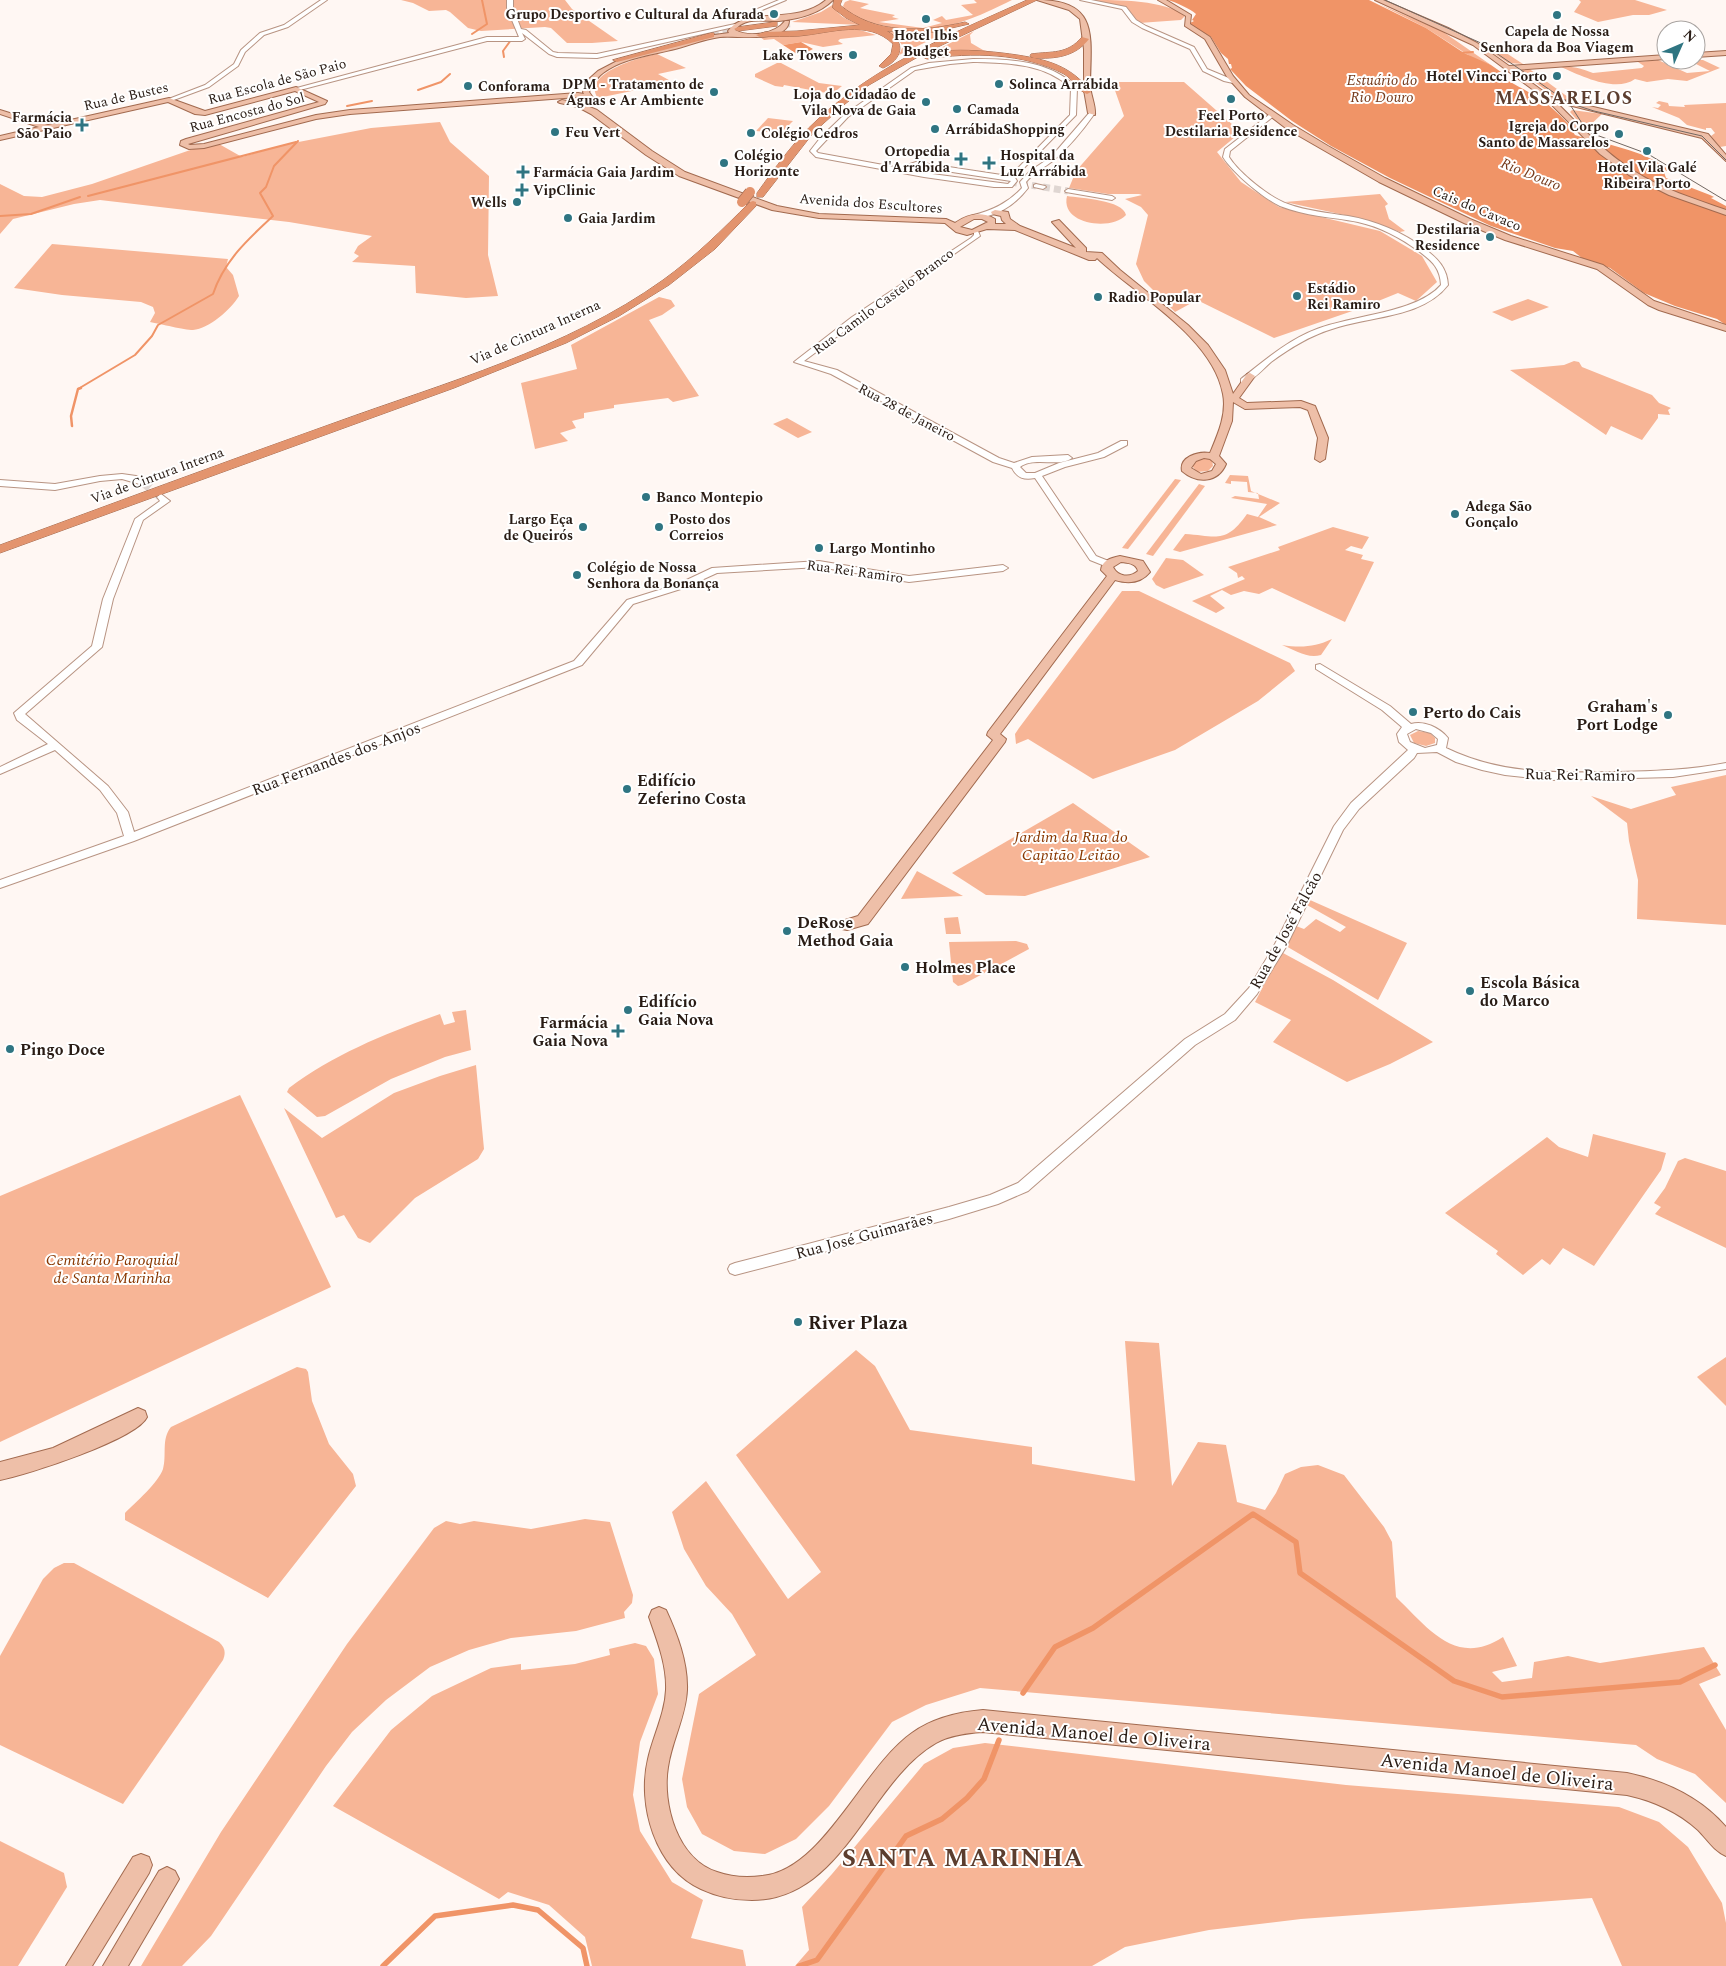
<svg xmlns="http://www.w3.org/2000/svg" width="1726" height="1966" viewBox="0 0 1726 1966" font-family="Spectral,serif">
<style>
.green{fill:#f7b596}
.water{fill:#f09467}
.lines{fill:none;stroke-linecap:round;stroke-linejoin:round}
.stream-far2{stroke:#f09467;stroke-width:2}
.stream-far1{stroke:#f09467;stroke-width:2.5}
.stream{stroke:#f09467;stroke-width:5.5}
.minor-tunnel-far1{stroke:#dfd6d2;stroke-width:7;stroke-dasharray:7 4;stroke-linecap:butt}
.minor-tunnel{stroke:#dfd6d2;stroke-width:9;stroke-dasharray:9 4.5;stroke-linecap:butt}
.highway-tunnel{stroke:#dfd6d2;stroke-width:8;stroke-dasharray:8 4;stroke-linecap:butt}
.minor-casing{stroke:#b89483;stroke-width:2}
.major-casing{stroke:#a26a4f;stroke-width:2}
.highway-casing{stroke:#a26a4f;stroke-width:1}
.minor{fill:#fff;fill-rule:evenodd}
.major{fill:#eebfa8;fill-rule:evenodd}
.highway{fill:#e3946e;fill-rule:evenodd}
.tram{stroke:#736862;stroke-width:1}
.highway-bridge-casing{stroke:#a26a4f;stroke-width:11;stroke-linecap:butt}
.highway-bridge{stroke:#e3946e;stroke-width:10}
.poi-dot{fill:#2f7582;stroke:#fff;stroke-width:2}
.labels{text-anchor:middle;stroke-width:4;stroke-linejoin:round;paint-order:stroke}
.far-poi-label{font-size:14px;font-weight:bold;fill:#291c15;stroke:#fff;text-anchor:start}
.far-street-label{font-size:14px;fill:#291c15;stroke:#fff}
.far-water-label{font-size:15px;font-style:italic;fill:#763b1c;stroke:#fff}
.poi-label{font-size:16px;font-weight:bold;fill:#291c15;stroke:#fff;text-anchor:start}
.street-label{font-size:16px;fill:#291c15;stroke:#fff}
.park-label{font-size:16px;font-style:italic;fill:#883700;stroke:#fff}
.far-district-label{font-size:18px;font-weight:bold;letter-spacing:1px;fill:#5c3d2e;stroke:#fff}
.near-poi-label{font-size:19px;font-weight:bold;fill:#291c15;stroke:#fff;text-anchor:start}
.near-street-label{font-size:19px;fill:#291c15;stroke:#fff}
.near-district-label{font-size:25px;font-weight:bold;letter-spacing:1px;fill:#5c3d2e;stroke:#fff}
</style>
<rect width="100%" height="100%" fill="#fff7f3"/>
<!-- green -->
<g class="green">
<path d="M401,0h164l7,9 46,32 -26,2h-25l-16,-15 -6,-1 -64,4 -13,-3 -18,-16 -4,-2 -17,1 -16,-8z"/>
<path d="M850,0l19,4 -9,4 35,7 -3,2 7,2 -20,3 44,6 19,-5 -9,-3 9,-4 4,4 27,-5 -12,-10 16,-2 -3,-3h38c-50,25 -84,38 -140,23 -10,-2 -25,-7 -29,-17l2,-4z"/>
<path d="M1091,0c28,0 74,0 94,16l-4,4 -42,3 -12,-15z"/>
<path d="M1579,0h56l32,10 -18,5h-16l-35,7 -24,-10 7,-10z"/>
<path d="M834,4c2,13 17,17 28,21l-70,-3 29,-10z"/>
<path d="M1379,4l63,27 49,34 -15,-5 -50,-32z"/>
<path d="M868,27l44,6 41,-4 -54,26 4,-9c-8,-12 -22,-14 -35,-19z"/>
<path d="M845,29l15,1 16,5 -36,4 -2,2 5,3 -20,3 -22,-5 -18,3 -9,-6 -10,1 -4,-3z"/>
<path d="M974,31l-4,4 1,8 12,7 12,3 -60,1 -12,3z"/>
<path d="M1494,45l29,19 -15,-1 -25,-17z"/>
<path d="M657,54l29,14 -28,6 18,10 -16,4 -4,-2 -58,12c-17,-25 43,-41 59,-44z"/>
<path d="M1658,60l29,13 23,-2 -22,-11h15l17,8 -33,13 -19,-2 -21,3 -12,-3c-19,14 -54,-3 -74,-12 13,-1 21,2 32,6l49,-5 2,-2 -6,-4z"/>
<path d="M777,63h4l38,20 23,3 -10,8 -48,-9 -1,2 -8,-1 -20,-9v-3z"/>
<path d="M1528,68l51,37 -21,-6 -39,-28z"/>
<path d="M1112,82h72l57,50 -24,20 24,30 38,25 101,24 42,25 15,26 -21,19 -18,-8 -37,15 -87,30 -77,-38 -22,12 -31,-31 -8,-17 12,-49 -7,-8 -16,-8 17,-4 -3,-1h-31l-39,-6 7,-17 48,-55z"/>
<path d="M1659,101l9,2 1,3 16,1 -1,-2 42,-2v43l-6,1 -9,-11 4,-3 -4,-5h-5v2l-19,-5 -8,-7 -27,-11 6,1 3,-3 -5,-2z"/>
<path d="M1572,110l30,4 -14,13h-5l-13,-15z"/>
<path d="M768,118l25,3 -12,12 -25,-2z"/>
<path d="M440,122l10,20 39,34 -1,79 10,41 -32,2 -50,-5 -1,-27 -63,-4 7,-6 -5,-3 4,-7 14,-10 -83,-14 -189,-22 -26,4 -61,15 -13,15v-50l24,12 18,1 50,-13 107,-37 20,-3 23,13 41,-12 88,-17z"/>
<path d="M1380,194l8,10 -3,2 4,13 16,12 -5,1 -33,-12 -82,-18z"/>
<path d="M1067,196c14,2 56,4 59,19 -14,16 -66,10 -59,-19z"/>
<path d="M52,244l176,15 -2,8 7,8 6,21c-8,13 -30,33 -46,34 -9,0 -32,-6 -43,-8l5,-9 -2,-6 -12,-5 -79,-7 -48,-7z"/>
<path d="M659,297l12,3 4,6 -13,9 -13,5 50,76 -26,6 -5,-4 -54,7v3l-30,5v5l-12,3 4,7 -16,5 8,8 -33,8 -14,-66 56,-14 -6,-24z"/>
<path d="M1528,299l21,8 -37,14 -20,-9z"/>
<path d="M1574,361l5,1 3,5 70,28 7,8 12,5 -3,2 2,5 -12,-1v4l-16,22 -31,-14 -5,9 -96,-65 54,-5z"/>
<path d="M787,418l25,14 -14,6 -25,-14z"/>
<path d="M1202,457l10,3 1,6 -5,5 -11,1 -5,-6 3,-6z"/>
<path d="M1230,475l18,1 3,15 29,12 -21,14 18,8 -97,27 -7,-2 12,-16c32,2 41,10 62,-20l11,3 9,-13 -36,-6 4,-2 24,3 -1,-6 -10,-1 -1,-10 -16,-1v3l-6,-1z"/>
<path d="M1175,479l6,1 -53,69 -6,-1z"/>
<path d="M1199,484l6,2 -52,70 -7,-2z"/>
<path d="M1333,527l36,10 -7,12 -11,-3 -6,4 18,5 -2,4 13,3 -29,60 -73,-34 -13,6 -15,-3 -13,4 -9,-5 -12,6 15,12 -9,5 -24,-12 53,-22 -3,-3 -4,2 -1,-5 -9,-6 52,-17 -2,-3z"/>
<path d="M1166,558l17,2 21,15 -40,14 -8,-4 -4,-6z"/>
<path d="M1122,591h17l151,72 5,8 -37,30 -83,49 -82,29 -65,-40 -12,5 -1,-10 4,-6z"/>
<path d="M1332,639l-11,16c-14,4 -26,-5 -39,-10 19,3 33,2 50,-6z"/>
<path d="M1418,731l12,2 5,5v5l-9,3 -12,-3 -4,-8z"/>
<path d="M1726,775v150l-89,-6 1,-39 -9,-39 -2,-18 -36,-27 40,13 45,-14 -5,-8z"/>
<path d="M1073,803l77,54 -125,39 -39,-1 -34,-22z"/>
<path d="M917,871l46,25 -62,3z"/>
<path d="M1310,900l97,43 -29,57 -92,-54 10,-20 8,3 12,-10 24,13 6,-5 -39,-22z"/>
<path d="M958,917l3,17h-15l-2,-16z"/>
<path d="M1016,941l11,3 2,5 -67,36 -4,1 -5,-4 -4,-40z"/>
<path d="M1283,953l50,27 100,62 -43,22 -43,18 -74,-40 18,-22 -36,-18 25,-48z"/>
<path d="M466,1010l5,40 -26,7 -54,22 -66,37 -8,1 -30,-25 2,-4c45,-34 98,-55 151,-74l4,11 11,-3 -3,-10z"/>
<path d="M476,1065l8,84 -6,10 -63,39 -45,45 -12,-5 -14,-23 -8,3 -52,-110 38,30 72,-45 46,-17z"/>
<path d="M240,1095l91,192 -331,155v-246z"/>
<path d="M1593,1134l73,19 -5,17 -67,96 -31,-18 -13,17 -8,-6 -19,16 -27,-21 2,-3 -53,-38 102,-76 12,10 29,10z"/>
<path d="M1685,1158l41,13v77l-71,-34 6,-7 -7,-4 11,-15 13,-27z"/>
<path d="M1125,1341l34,2 13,143 26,-44 28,3 11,57 28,8 11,-17 9,-19 16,-7 17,-2 26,10 40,52 8,15 4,55c32,31 60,71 107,40l14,29 -25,6 10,10 30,-4 2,-16 34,-6 32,7 104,-16 17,28 -22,9 27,46v73l-31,-29 -38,-15 -21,-14 -656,-57 -54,17 -34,17 -63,84 -33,33 -31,15 -31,-3 -32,-17 -15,-27 -5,-28 17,-85 57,-39 -24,-41 -26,-28 -22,-37 -12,-37 34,-31 82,118 33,-27 -85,-117 120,-105 19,16 35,64 122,17v17l103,17z"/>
<path d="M1726,1357v49l-29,-29z"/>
<path d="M297,1367l9,2 2,3 4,29 17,43 24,30 3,12 -88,112 -143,-78v-7c11,-11 33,-30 38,-44 4,-14 -2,-30 8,-42z"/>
<path d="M585,1519l25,3 23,73 -1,8 -8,9 1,6 -49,13 -65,7 -42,12 -39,17 -44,33 -34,32 -26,34 -115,170 -29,30h-41l80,-134 126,-188 87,-116 12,-7 14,3 14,-3 57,8z"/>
<path d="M64,1563h10l145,79c6,6 7,10 4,18l-100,144 -123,-59v-89l43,-77 11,-11z"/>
<path d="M635,1643l11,3 8,13 4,35 -18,48 -7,53 7,36 32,51 31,18 -12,38 52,12 3,16h-154l-7,-29 -36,-32 -41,-13 -9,7 -166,-93 58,-76 41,-34 59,-28 30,-4v6l54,-6 35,-9 -1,-6z"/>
<path d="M985,1743l361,42 273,22 40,15 29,25 34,56 4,20v43h-104l-30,-68 -291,21 -92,11 -84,17 -33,19h-297l14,-16 -7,-43 30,-33 92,-110 29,-16z"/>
<path d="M0,1841l64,32 3,14 -49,79h-18z"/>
</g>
<!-- water -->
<g class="water">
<path d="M1168,0h201l57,28 38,25 27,12 10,7 -3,2c11,8 22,13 34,20 17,9 31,24 44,38h-3l2,3c33,11 65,13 94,35l-5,2 2,6 44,17 4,2 -3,1 15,8v119l-9,-6 -42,-13 -31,-13 -34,-25 -28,-10 -9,-7 -18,-3 -64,-22 -101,-48 -59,-32 -39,-25 -46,-35 -16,-17 2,-1 -1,-4h-2l-1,-5 -7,-6 -10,-16 -20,-12 -1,-2 4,-2 -2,-1 4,-6c-5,-5 -21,-12 -28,-14z"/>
<path d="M801,42l12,7 -4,2 13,8 -5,1 -5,-4 -9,2 -20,-13z"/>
</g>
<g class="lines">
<!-- stream-far2 -->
<g class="stream-far2">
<path d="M472,34l15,-10 -5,-24"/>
<path d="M1460,53l13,-1"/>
<path d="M504,57l-1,-6 8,-11"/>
<path d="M418,90l23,-8 9,-8"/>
<path d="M347,106l25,-5"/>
<path d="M88,196l208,-54"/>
<path d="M0,216l31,-2 49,-17"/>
<path d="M78,389l57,-34 17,-19 6,-11 55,-31c11,-33 35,-55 60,-78l-13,-23 6,-6 8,-21 24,-25"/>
</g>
<!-- stream-far1 -->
<path class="stream-far1" d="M72,426l-1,-10 7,-27 3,-1"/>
<!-- stream -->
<g class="stream">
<path d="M1023,1693l32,-46 38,-19 160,-114 43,28 4,31 154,108 48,16 178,-15 35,-17"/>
<path d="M383,1966l52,-50 78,-11 25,5 45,38 4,18"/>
<path d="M799,1966l18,-6 89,-124 36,-17 25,-21 17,-19 15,-39"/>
</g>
<!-- minor-tunnel-far1 -->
<g class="minor-tunnel-far1">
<path d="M1010,182l26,4"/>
<path d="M1043,187l25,4"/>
</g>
<!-- minor-tunnel -->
<path class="minor-tunnel" d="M143,482l18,15"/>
<!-- highway-tunnel -->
<g class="highway-tunnel">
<path d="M782,24l11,-1"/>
<path d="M711,35l27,-6"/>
</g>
<!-- minor casing -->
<g class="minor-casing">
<g id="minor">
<path d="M321,0h6l-39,27 -24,8 -19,17 -7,14 -29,21 -38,14 -5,-1 39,-15 29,-21 7,-14 19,-17 24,-8z"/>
<path d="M507,0h6v8l8,21 5,1 27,22 5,1 39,1 138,-30 3,2 -141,32 -40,-1 -8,-3 -27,-21 3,6 -3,2h-35l-191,50 -3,-2 194,-52h32l-12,-29z"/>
<path d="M779,0h7l-43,18 -5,-1z"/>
<path d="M1080,0h11l35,7 10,13 10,6 48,21 13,22 29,12 -3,2 -9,-2 -21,-10 -13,-22 -48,-21 -10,-6 -10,-13z"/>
<path d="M973,59c36,0 78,1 104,29l-1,27 -54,55 -8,6 3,5 -5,6h-18l-70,-10 -108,-20 -6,-6 11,-14 23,-22 67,-47 18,-5zM973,62c35,1 71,1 98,26l-1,27 -52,53 -10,6v2l-92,-14 -9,3 -2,4 -87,-16 -2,-2 32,-34 67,-47 35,-6zM916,166l17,3 -10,4 -12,-3 1,-3zM939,170l72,11 -3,3 -76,-10z"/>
<path d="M1090,112l5,1c-12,17 -26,34 -41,47 -10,8 -20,12 -28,22l2,6c-12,16 -33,31 -54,29v-2c19,-5 34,-12 48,-27l-2,-6 10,-11 18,-12 10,-10z"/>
<path d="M1270,114l5,1 -45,36 -1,6c10,16 41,41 59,47 19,7 40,9 60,12 28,5 53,15 77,33 13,10 22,19 23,36 -25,33 -79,31 -116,44 -23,7 -42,19 -61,33 -8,7 -17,18 -27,21h-3v-4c24,-19 47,-39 76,-50 36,-14 100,-16 124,-44 -1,-17 -8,-23 -21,-33 -19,-14 -39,-25 -62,-30 -26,-5 -53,-6 -78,-16 -17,-8 -47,-33 -57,-49l2,-8z"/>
<path d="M1036,184l9,2 1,1 -3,2 -9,-2v-2z"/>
<path d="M1068,189l44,7 3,2 -3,2 -46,-8 -1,-1z"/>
<path d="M974,231h4l2,5 -122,85 -54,40 33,9 162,88 15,5 18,-6 36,-2 4,3c-14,10 -37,-2 -52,9l6,6h9l24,-10 39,-10 23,-12h6v4l-23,12 -39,10 -23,9 54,80 15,6v4h-6l-15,-6 -55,-82c-11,2 -18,0 -23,-10l-19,-6 -162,-88 -37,-12 58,-45 119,-79 3,-3z"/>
<path d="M122,474l14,2 11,6 -4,3 -21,-6 -22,2 -45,9 -55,-4v-6l55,4 45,-8z"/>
<path d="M161,494l9,7 -27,19 -30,79 -11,48 -77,67 83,72 20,26 6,20 440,-171 53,-61 51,-16 34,-16 107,-7 90,15 94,-11 5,3 -5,3 -94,11 -90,-15 -102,6 -33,15 -51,16 -51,61 -448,176 -134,47v-8l124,-44 -7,-23 -17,-23 -45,-40 -55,24v-7l48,-23 -31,-24 -3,-7 78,-67 11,-47 32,-80 25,-18 -3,-4z"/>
<path d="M1320,664l70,42 21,18c13,-4 29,4 37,14l-2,10c55,27 113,25 173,24 36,-1 72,-2 107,-9v6l-53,8 -123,3 -45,-5 -23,-5 -26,-8 -19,-10 -20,1 -3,5 -55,51 -16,21 -57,117 -29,47 -22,26 -40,25 -167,146 -30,13 -49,15 -214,56 -5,-2 -2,-4 2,-4 5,-2 214,-56 41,-12 28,-12 167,-144 40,-25 24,-26 25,-42 60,-120 17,-23 57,-53 -9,-8 -2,-8 5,-7 -20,-17 -66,-41v-4zM1416,729l15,4 7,6 -1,6 -12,3 -15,-6 -3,-8z"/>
</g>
</g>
<!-- major casing -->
<g class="major-casing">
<g id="major">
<path d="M826,0h7c-14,14 -35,19 -54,21 -15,1 -33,-5 -44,9 14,8 40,4 50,-9h4c-2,23 -53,14 -69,16 -15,2 -30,8 -45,12 -24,6 -52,9 -72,24 -7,5 -10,12 -14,19l5,7 -4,5 -4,-2 1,-3 -9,-2 -228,17 -34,5 -112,29 -15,1 -9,-4 1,-4 5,-2 133,-37 -24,-11 -90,24 -10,-1 -27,-12 -168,38v-4l39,-9 -39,-13v-4l48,15 121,-27 36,13 91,-24 31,14 -2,3 -137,40 2,1 14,-1 112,-29 34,-5 228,-17 6,1 -1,-2 6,-13 9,-8 23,-12 86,-23 22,-3 -1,-2c18,-26 68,-5 98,-31z"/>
<path d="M1037,0c62,0 54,36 53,84 0,10 6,21 5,31l-7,-2 -4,-23v-41l-4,-30 -11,-9z"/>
<path d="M1158,0h8l25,15 -1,9 20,13 23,39 16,19 44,30 35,21 57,32 85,41 41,17 92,29 51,36 72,24v6l-67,-21 -11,-5 -51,-36 -92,-29 -41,-17 -85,-41 -92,-53 -42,-32 -18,-20 -22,-38 -20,-13 1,-10z"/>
<path d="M1375,0h8l65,28 29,15 32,23 157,-11v4l-152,11 37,27 157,37 18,21v6l-24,-23 -146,-36c25,25 49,51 78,69 28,18 61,28 92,39v5l-57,-20 -40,-20 -29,-21 -53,-54 -74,-55z"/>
<path d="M1726,51v4l-30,2v-4z"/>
<path d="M562,100l20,4 15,6 55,41 33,21 92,34 42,8 127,5 9,4c13,-9 26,-12 40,-4v5h11l-4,-4 -1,-4 -9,-2 -1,-2 4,-2 13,2 2,7 10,7 56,22 -24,-26 7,-2 27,28v4l16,1 18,17 68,55 20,20 17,25 8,24 14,-20 3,-1 5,3 -16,22 8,5 54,-2 14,5 13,32 -3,21 -5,3 -5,-3 3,-21 -10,-28 -8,-3 -55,2 -12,-7 -1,19 -13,35 7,8c-8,19 -29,20 -44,7 -3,-14 16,-20 28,-18 8,-19 17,-39 13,-59 -10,-57 -87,-99 -126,-136l-2,2h-6l-74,-30 -28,-1 -20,6 -11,-3 -11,-9 -126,-5 -47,-8 -93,-34 -33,-21 -55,-41 -13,-7 -18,-4 -2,-1zM974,219h8l6,3 -16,8 -12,-3zM1204,458l6,1 6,5 -4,7 -11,3 -10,-6 5,-7z"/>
<path d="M1120,556l23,5 7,11c-9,11 -22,12 -35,8l-115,154 6,5 -1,3 -137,182 -21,6 -5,-1 -2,-4 2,-4 16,-5 135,-176 -6,-5 1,-3 119,-156 -6,-6c1,-10 10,-12 19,-14zM1121,562c7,1 15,1 17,9 -8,7 -20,6 -25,-4z"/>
<path d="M138,1408l7,3 2,6c-10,22 -120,58 -147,63v-18l53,-14z"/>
<path d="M659,1607l7,3c11,24 22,52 21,80 -1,26 -15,50 -19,77 -6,37 9,92 49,105 14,5 30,6 45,4 61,-5 101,-109 150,-143 21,-15 46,-21 71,-23l644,63c38,8 73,24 99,54v29c-12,-5 -19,-17 -28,-26 -21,-19 -44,-29 -71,-35l-644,-63c-16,1 -33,3 -47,11 -68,39 -92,157 -184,157 -18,0 -34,-3 -51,-11 -46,-21 -64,-84 -53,-130 5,-23 17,-45 18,-69 1,-25 -9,-50 -17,-73l3,-7z"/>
<path d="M141,1854l8,3 3,8 -3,8 -57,93h-26l67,-109z"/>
<path d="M167,1867l8,4 4,8 -51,87h-25l56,-95z"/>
</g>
</g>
<!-- highway casing -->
<g class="highway-casing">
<g id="highway">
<path d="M834,0h8l-2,5c35,30 83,27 125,17l4,2 -35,8 -47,-1c20,11 15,29 -4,37l-4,-2 12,-12 2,-10c-25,-25 -62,-11 -94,-8 -13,1 -26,0 -39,1l-4,-2 9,-3 32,-1 63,-6 -14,-7 -13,-10z"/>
<path d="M1027,0h10l-114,54 -54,31 -24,19 -31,28 -51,65h-6v-4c18,-25 37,-52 60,-73 60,-56 137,-87 210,-120z"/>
<path d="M774,22h3v4l-39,5 -4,-2 4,-2z"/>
<path d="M711,33h3v4l-97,25 -4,-2z"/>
<path d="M1082,37l7,2c-14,18 -34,20 -55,19 24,5 42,14 57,34l-4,2c-9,-3 -14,-15 -23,-20 -40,-21 -93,-22 -137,-15l-4,-2c19,-13 88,-4 111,1l-4,-2 1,-2c21,-3 36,1 51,-17z"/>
<path d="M753,201l3,1v4l-41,43 -46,36 -50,31 -53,27 -112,45 -454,165v-8c111,-41 222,-82 334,-122 110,-40 233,-74 329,-143 32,-23 59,-50 87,-78z"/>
</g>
</g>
<!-- minor -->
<use href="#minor" class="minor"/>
<!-- major -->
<use href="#major" class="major"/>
<!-- highway -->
<use href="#highway" class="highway"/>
<!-- tram -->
<g class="tram">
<path d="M1385,0l98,44 86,59 16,25 6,5 57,21 78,47"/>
<path d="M1569,103l25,8 108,25 24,24"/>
</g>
<!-- highway-bridge casing -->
<g class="highway-bridge-casing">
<path id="highway-bridge" d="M742,202l8,-10"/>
</g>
<!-- highway-bridge -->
<use href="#highway-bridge" class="highway-bridge"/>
</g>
<!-- markers -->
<g class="poi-dot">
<circle cx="774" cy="14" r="5"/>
<circle cx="1557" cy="15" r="5"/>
<circle cx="926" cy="19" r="5"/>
<circle cx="853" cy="55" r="5"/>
<circle cx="1557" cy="76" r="5"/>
<circle cx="999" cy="84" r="5"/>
<circle cx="468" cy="86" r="5"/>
<circle cx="714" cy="92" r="5"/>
<circle cx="1231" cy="99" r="5"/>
<circle cx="926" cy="102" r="5"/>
<circle cx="957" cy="109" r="5"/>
<path d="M79.5 117.5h5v5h5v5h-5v5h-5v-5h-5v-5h5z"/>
<circle cx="935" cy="129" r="5"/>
<circle cx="555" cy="132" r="5"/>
<circle cx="751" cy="133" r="5"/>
<circle cx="1619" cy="134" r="5"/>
<circle cx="1647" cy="151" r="5"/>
<path d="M958.5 151.5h5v5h5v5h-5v5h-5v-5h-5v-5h5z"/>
<circle cx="724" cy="163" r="5"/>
<path d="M986.5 155.5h5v5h5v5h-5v5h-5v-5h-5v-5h5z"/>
<path d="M520.5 164.5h5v5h5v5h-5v5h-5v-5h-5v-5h5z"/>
<path d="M519.5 182.5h5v5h5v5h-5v5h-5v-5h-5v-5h5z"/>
<circle cx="517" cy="202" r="5"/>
<circle cx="568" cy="218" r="5"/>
<circle cx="1490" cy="237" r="5"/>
<circle cx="1297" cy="296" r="5"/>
<circle cx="1098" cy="297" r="5"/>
<circle cx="646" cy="497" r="5"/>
<circle cx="1455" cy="514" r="5"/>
<circle cx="583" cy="527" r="5"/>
<circle cx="659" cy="527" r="5"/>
<circle cx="819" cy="548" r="5"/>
<circle cx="577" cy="575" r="5"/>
<circle cx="1413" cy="712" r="5"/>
<circle cx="1668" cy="715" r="5"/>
<circle cx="627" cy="789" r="5"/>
<circle cx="787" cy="931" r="5"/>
<circle cx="905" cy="967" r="5"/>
<circle cx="1470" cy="991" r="5"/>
<circle cx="628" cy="1010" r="5"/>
<path d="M615.5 1023.5h5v5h5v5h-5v5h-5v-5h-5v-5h5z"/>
<circle cx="10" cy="1049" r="5"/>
<circle cx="798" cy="1322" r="5"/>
</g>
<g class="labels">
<!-- far-poi labels -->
<g class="far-poi-label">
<text x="764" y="19" text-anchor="end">Grupo Desportivo e Cultural da Afurada</text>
<text x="1557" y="36" text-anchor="middle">Capela de Nossa<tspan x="1557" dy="16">Senhora da Boa Viagem</tspan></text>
<text x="926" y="40" text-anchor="middle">Hotel Ibis<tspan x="926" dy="16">Budget</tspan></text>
<text x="843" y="60" text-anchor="end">Lake Towers</text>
<text x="1547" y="81" text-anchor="end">Hotel Vincci Porto</text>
<text x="704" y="89" text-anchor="end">DPM - Tratamento de<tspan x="704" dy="16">Águas e Ar Ambiente</tspan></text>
<text x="1009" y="89">Solinca Arrábida</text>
<text x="478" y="91">Conforama</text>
<text x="916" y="99" text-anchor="end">Loja do Cidadão de<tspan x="916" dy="16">Vila Nova de Gaia</tspan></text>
<text x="967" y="114">Camada</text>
<text x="1231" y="120" text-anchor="middle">Feel Porto<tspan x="1231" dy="16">Destilaria Residence</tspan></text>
<text x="72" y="122" text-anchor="end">Farmácia<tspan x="72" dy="16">São Paio</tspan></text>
<text x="1609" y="131" text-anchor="end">Igreja do Corpo<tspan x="1609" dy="16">Santo de Massarelos</tspan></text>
<text x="945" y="134">ArrábidaShopping</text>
<text x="565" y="137">Feu Vert</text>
<text x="761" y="138">Colégio Cedros</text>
<text x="950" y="156" text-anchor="end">Ortopedia<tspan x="950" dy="16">d'Arrábida</tspan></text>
<text x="734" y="160">Colégio<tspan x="734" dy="16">Horizonte</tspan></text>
<text x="1000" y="160">Hospital da<tspan x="1000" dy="16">Luz Arrábida</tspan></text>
<text x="1647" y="172" text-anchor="middle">Hotel Vila Galé<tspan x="1647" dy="16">Ribeira Porto</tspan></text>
<text x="533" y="177">Farmácia Gaia Jardim</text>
<text x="533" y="195">VipClinic</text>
<text x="507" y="207" text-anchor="end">Wells</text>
<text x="578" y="223">Gaia Jardim</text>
<text x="1480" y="234" text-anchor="end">Destilaria<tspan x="1480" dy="16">Residence</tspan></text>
<text x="1307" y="293">Estádio<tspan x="1307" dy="16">Rei Ramiro</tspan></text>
<text x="1108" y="302">Radio Popular</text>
<text x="656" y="502">Banco Montepio</text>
<text x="1465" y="511">Adega São<tspan x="1465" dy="16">Gonçalo</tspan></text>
<text x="573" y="524" text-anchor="end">Largo Eça<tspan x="573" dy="16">de Queirós</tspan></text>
<text x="669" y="524">Posto dos<tspan x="669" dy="16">Correios</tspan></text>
<text x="829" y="553">Largo Montinho</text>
<text x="587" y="572">Colégio de Nossa<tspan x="587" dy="16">Senhora da Bonança</tspan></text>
</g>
<!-- far-street labels -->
<g class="far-street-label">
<text transform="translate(277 81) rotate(-15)" y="5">Rua Escola de São Paio</text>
<text transform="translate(126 96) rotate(-13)" y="5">Rua de Bustes</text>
<text transform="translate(247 112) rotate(-15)" y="5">Rua Encosta do Sol</text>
<text transform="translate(871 203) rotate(4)" y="5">Avenida dos Escultores</text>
<text transform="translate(1477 208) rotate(23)" y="5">Cais do Cavaco</text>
<text transform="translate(883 301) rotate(-36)" y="5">Rua Camilo Castelo Branco</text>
<text transform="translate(535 332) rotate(-24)" y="5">Via de Cintura Interna</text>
<text transform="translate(907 412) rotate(28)" y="5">Rua 28 de Janeiro</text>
<text transform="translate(157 475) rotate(-20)" y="5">Via de Cintura Interna</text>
<text transform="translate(855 571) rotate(8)" y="5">Rua Rei Ramiro</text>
</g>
<!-- far-water labels -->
<g class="far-water-label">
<text x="1382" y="85">Estuário do<tspan x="1382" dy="17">Rio Douro</tspan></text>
<text transform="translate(1531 174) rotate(22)" y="5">Rio Douro</text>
</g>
<!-- poi labels -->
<g class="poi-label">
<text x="1658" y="712" text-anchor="end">Graham's<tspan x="1658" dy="18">Port Lodge</tspan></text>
<text x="1423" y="718">Perto do Cais</text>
<text x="637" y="786">Edifício<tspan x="637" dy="18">Zeferino Costa</tspan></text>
<text x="797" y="928">DeRose<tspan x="797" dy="18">Method Gaia</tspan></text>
<text x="915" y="973">Holmes Place</text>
<text x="1480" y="988">Escola Básica<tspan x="1480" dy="18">do Marco</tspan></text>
<text x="638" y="1007">Edifício<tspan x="638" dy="18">Gaia Nova</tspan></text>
<text x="608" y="1028" text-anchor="end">Farmácia<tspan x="608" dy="18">Gaia Nova</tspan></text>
<text x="20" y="1055">Pingo Doce</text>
</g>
<!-- street labels -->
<g class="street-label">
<text transform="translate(336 758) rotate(-21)" y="6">Rua Fernandes dos Anjos</text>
<text transform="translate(1580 774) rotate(1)" y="6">Rua Rei Ramiro</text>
<text transform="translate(1285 930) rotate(-61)" y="6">Rua de José Falcão</text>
<text transform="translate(864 1235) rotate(-15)" y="6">Rua José Guimarães</text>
</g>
<!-- park labels -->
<g class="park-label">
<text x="1071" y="842">Jardim da Rua do<tspan x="1071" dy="18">Capitão Leitão</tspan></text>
<text x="112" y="1265">Cemitério Paroquial<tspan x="112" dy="18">de Santa Marinha</tspan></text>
</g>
<!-- far-district labels -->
<g class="far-district-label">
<text x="1564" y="104">MASSARELOS</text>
</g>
<!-- near-poi labels -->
<g class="near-poi-label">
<text x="808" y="1329">River Plaza</text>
</g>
<!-- near-street labels -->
<g class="near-street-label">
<text transform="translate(1094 1733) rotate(5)" y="7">Avenida Manoel de Oliveira</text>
<text transform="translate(1497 1771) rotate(6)" y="7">Avenida Manoel de Oliveira</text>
</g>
<!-- near-district labels -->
<g class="near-district-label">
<text x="963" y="1866">SANTA MARINHA</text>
</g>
</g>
<!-- north arrow -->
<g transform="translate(1681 45) rotate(45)"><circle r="24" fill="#ffffff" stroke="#a9a4a1"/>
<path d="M0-4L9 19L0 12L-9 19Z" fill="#2f7582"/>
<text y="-8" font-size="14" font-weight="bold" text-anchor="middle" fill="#291c15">N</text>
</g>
</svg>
